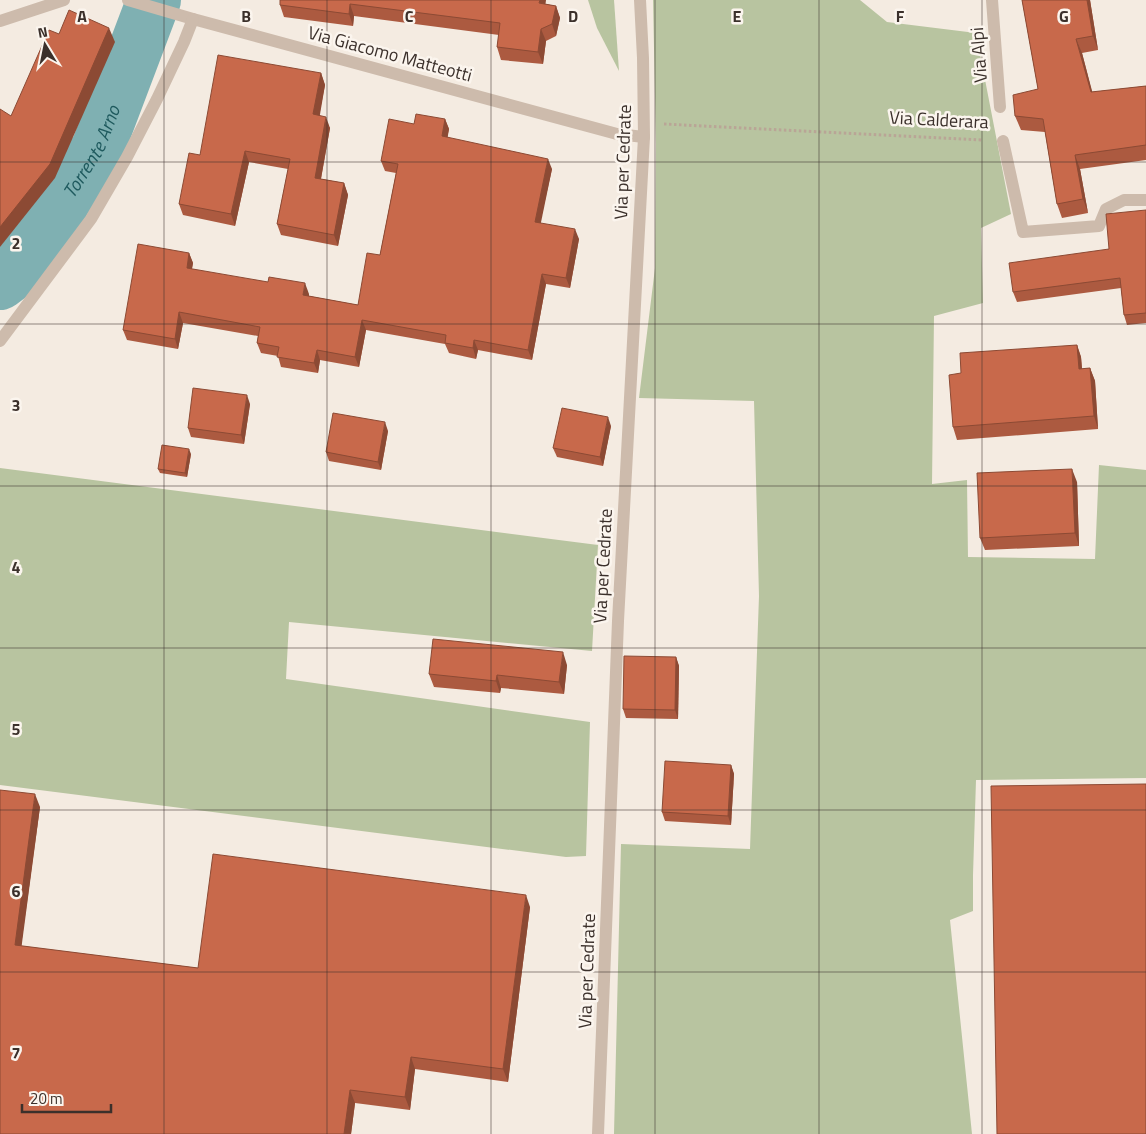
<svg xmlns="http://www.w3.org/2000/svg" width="1146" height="1134" viewBox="0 0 1146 1134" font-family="'Titillium Web',sans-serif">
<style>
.green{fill:#b8c4a0}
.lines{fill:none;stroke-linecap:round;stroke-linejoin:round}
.river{stroke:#7fb0b2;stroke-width:54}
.path{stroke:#b9a596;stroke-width:3;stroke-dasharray:2.5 2.5;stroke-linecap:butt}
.minor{stroke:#cdbbac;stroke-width:12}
.wall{fill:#ac5a40}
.shaded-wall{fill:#8c4a34}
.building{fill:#c8694b;stroke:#8c4a34}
.grid{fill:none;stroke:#3b302b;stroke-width:1;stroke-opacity:0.55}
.labels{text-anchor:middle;stroke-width:5;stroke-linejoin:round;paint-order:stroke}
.street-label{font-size:18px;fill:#3b302b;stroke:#fbf5ee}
.water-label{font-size:19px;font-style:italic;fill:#1f5a5e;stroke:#fbf5ee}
.grid-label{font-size:16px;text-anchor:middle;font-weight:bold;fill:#3b302b;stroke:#fbf5ee;stroke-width:5;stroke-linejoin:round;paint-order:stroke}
</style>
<rect width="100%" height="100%" fill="#f4ebe1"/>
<!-- green -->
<g class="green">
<path d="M588,0h26l5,71 -22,-43z"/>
<path d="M653,0h207l27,22 89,11 35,181 -30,14 2,75 -49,13 -2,168 35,-4 1,77 127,2 4,-94 47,5v308l-170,2 -3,95v36l-23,9 22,214h-358l7,-290 129,5 9,-253 -5,-195 -115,-3 16,-130 1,-124z"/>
<path d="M0,468l598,77 -6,106 -303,-29 -3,57 304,43 -4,134 -20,1 -566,-72z"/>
</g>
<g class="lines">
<!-- river -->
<path class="river" id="s1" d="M0,283l16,-12 46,-67 36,-56 56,-148"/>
<!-- path -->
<path class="path" d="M664,124l319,16"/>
<!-- minor -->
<g class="minor">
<path d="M128,0l65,19 424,115 27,3"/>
<path d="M992,0l8,107"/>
<path d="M0,21l64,-21"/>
<path d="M1003,141l20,91 76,-6 7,-17 18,-9h22"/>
<path d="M0,341l91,-122 36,-62 30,-58 27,-57 9,-23"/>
<path d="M598,1134l20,-513 26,-484 -1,-79 -3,-58"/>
</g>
</g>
<!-- wall -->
<g class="wall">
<path d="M280,0l265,4 11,2 4,12 -4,18 -10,5 -3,23 -42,-4 -4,-13 2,-12 -145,-19 -1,10 -69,-9 -4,-12z"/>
<path d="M1022,0h68l8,50 -16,3 10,39 54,-6v74l-66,9 8,44 -26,5 -5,-14 -12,-72 -24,-2 -6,-14 23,-27z"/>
<path d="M321,73l4,12 -6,31 11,12 -9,51 23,4 4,12 -10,51 -57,-11 -4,-11 11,-55 -39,-7 -14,64 -52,-11 -4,-11 21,-49z"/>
<path d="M445,119l4,10 -2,9 105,31 -12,54 39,16 -9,49 -24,-4 -14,76 -54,-10 -2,9 -27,-6 -4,-9 -79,-14 -7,37 -39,-7 -2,13 -37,-6 -3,-11 -17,-3 -4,-10 1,-7 -75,-13 -5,26 -51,-9 -4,-10 66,-77 4,10 -1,6 117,25v2l49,9 22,-50 16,-82 -11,-2 -4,-10 33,-37z"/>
<path d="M1146,210v113l-19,2 -3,-10 -3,-27 -104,14 -4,-10 96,-43z"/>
<path d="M1077,345l4,12 1,12 8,-1 5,13 3,48 -141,11 -4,-13 8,-54z"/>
<path d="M250,404l-6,40 -53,-7 -3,-9z"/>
<path d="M611,426l-8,40 -46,-9 -4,-9z"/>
<path d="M388,431l-7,39 -52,-9 -3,-9z"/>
<path d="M191,454l-4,23 -27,-4 -2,-4z"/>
<path d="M1077,482l2,64 -94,4 -5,-12z"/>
<path d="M676,657l3,9 -1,53 -52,-1 -3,-9z"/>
<path d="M567,665l-3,29 -63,-6 -1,5 -66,-6 -5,-13z"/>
<path d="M731,765l3,9 -3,51 -66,-4 -3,-9z"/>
<path d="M0,790l40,17 -19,139 177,22 332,-61 -22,175 -93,-13 -5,41 -55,-7 -4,31h-351z"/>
</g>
<!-- shaded-wall -->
<g class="shaded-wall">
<path d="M540,0h6l-2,15 -5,-12z"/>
<path d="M1087,0h3l8,50 -5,-14z"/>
<path d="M350,4l4,12 -1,10 -4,-12z"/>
<path d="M556,6l4,12 -4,18 -4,-12z"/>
<path d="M109,28l6,14 -60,136 -55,69v-20z"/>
<path d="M541,29l5,12 -3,23 -5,-12z"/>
<path d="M1076,39l6,14 14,53 -5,-14z"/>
<path d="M321,73l4,12 -7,41 -5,-12z"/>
<path d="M326,117l4,11 -11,61 -4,-11z"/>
<path d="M445,119l4,10 -3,18 -4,-11z"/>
<path d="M245,151l4,11 -14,64 -4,-12z"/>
<path d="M1075,155l5,14 8,44 -5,-14z"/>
<path d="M548,159l4,10 -13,63 -4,-10z"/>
<path d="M344,183l4,12 -10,51 -4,-11z"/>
<path d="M575,229l4,10 -9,49 -4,-10z"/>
<path d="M189,253l4,10 -3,15 -3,-10z"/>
<path d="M542,274l4,10 -14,76 -4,-10z"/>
<path d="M305,283l4,11 -2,11 -4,-10z"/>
<path d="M179,312l4,11 -5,26 -3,-10z"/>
<path d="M362,320l4,10 -7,37 -4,-10z"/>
<path d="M474,340l4,10 -2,9 -3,-11z"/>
<path d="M1077,345l4,12 2,25 -4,-13z"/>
<path d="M317,350l3,10 -2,13 -4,-10z"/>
<path d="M1090,368l5,13 3,48 -4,-13z"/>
<path d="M247,395l3,9 -6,40 -3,-9z"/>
<path d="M608,417l3,9 -8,40 -3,-9z"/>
<path d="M385,422l3,9 -7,39 -3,-8z"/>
<path d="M189,449l2,5 -4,23 -2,-4z"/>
<path d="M1072,469l5,13 2,64 -4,-13z"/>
<path d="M563,652l4,13 -3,29 -5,-12z"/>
<path d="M676,657l3,9 -1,53 -3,-9z"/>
<path d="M497,675l4,13 -1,5 -4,-12z"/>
<path d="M731,765l3,9 -3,51 -3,-9z"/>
<path d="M35,794l5,13 -20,151 -5,-13z"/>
<path d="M526,895l4,12 -22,175 -5,-13z"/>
<path d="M411,1057l4,12 -5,41 -5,-13z"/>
<path d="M350,1090l5,13 -4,31h-7z"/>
</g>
<!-- building -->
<g class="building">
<path d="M280,0h260l-1,3 17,3 -4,18 -11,5 -3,23 -41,-5 3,-24 -150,-19 -1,10 -69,-9z"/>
<path d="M1022,0h65l6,36 -17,3 15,53 55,-6v59l-71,10 8,44 -26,5 -14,-85 -28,-3 -2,-21 25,-6z"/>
<path d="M69,10l40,18 -59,136 -50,63v-118l11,7 38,-86 10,4z"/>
<path d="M218,55l103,18 -8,41 13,3 -11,61 29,5 -10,52 -57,-11 13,-65 -45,-8 -14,63 -52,-10 10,-51 11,2z"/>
<path d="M416,114l29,5 -3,17 106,23 -13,63 40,7 -9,49 -24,-4 -14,76 -54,-10 -1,8 -28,-5 1,-8 -84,-15 -7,37 -38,-7 -3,13 -37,-6 2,-10 -22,-4 3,-16 -81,-15 -4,27 -52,-9 15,-86 51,9 -2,15 81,14 1,-5 36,6 -2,12 55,10 9,-52 13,2 18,-91 -17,-3 8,-42 25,5z"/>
<path d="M1146,210v103l-22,2 -4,-37 -107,14 -4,-29 100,-14 -3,-35z"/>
<path d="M1077,345l2,24 11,-1 4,48 -141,11 -4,-52 12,-2 -1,-20z"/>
<path d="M193,388l54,7 -6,40 -53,-7z"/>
<path d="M562,408l46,9 -8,40 -47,-9z"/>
<path d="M333,413l52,9 -7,40 -52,-10z"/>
<path d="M162,445l27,4 -4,24 -27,-4z"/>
<path d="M1072,469l3,64 -95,5 -3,-65z"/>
<path d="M433,639l130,13 -4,30 -62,-7 -1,6 -67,-7z"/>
<path d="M624,656l52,1 -1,53 -52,-1z"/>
<path d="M665,761l66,4 -3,51 -66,-4z"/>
<path d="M1146,784v350h-149l-6,-348z"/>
<path d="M0,790l35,4 -20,151 183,23 15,-114 313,41 -23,174 -92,-12 -6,40 -55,-7 -6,44h-344z"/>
</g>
<!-- grid -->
<path class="grid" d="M164,0v1134M327,0v1134M491,0v1134M655,0v1134M819,0v1134M982,0v1134M0,162h1146M0,324h1146M0,486h1146M0,648h1146M0,810h1146M0,972h1146"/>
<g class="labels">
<!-- street labels -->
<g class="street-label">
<text transform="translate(390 54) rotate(15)" y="6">Via Giacomo Matteotti</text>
<text transform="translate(979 55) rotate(-94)" y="6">Via Alpi</text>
<text transform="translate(939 120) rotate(3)" y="6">Via Calderara</text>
<text transform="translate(623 162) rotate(-88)" y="6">Via per Cedrate</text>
<text transform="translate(603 566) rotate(-87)" y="6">Via per Cedrate</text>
<text transform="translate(587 971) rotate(-88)" y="6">Via per Cedrate</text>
</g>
<!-- water labels -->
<g class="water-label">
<text dy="7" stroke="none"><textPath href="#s1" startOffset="162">Torrente Arno</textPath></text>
</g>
</g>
<g class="grid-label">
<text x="82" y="22">A</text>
<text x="246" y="22">B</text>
<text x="409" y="22">C</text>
<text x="573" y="22">D</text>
<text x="737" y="22">E</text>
<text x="900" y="22">F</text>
<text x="1064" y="22">G</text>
<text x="16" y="249">2</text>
<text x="16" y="411">3</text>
<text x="16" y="573">4</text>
<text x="16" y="735">5</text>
<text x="16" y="897">6</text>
<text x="16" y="1059">7</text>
</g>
<!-- north arrow -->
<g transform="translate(45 45) rotate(350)" stroke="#fbf5ee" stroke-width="4" paint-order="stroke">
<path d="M0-4L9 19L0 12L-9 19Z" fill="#3b302b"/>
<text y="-8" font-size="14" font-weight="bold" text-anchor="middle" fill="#3b302b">N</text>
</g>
<!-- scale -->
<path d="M22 1104v8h89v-8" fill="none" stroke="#3b302b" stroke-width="2.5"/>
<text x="30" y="1104" font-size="15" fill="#3b302b" stroke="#fbf5ee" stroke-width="4" paint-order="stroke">20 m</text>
</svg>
